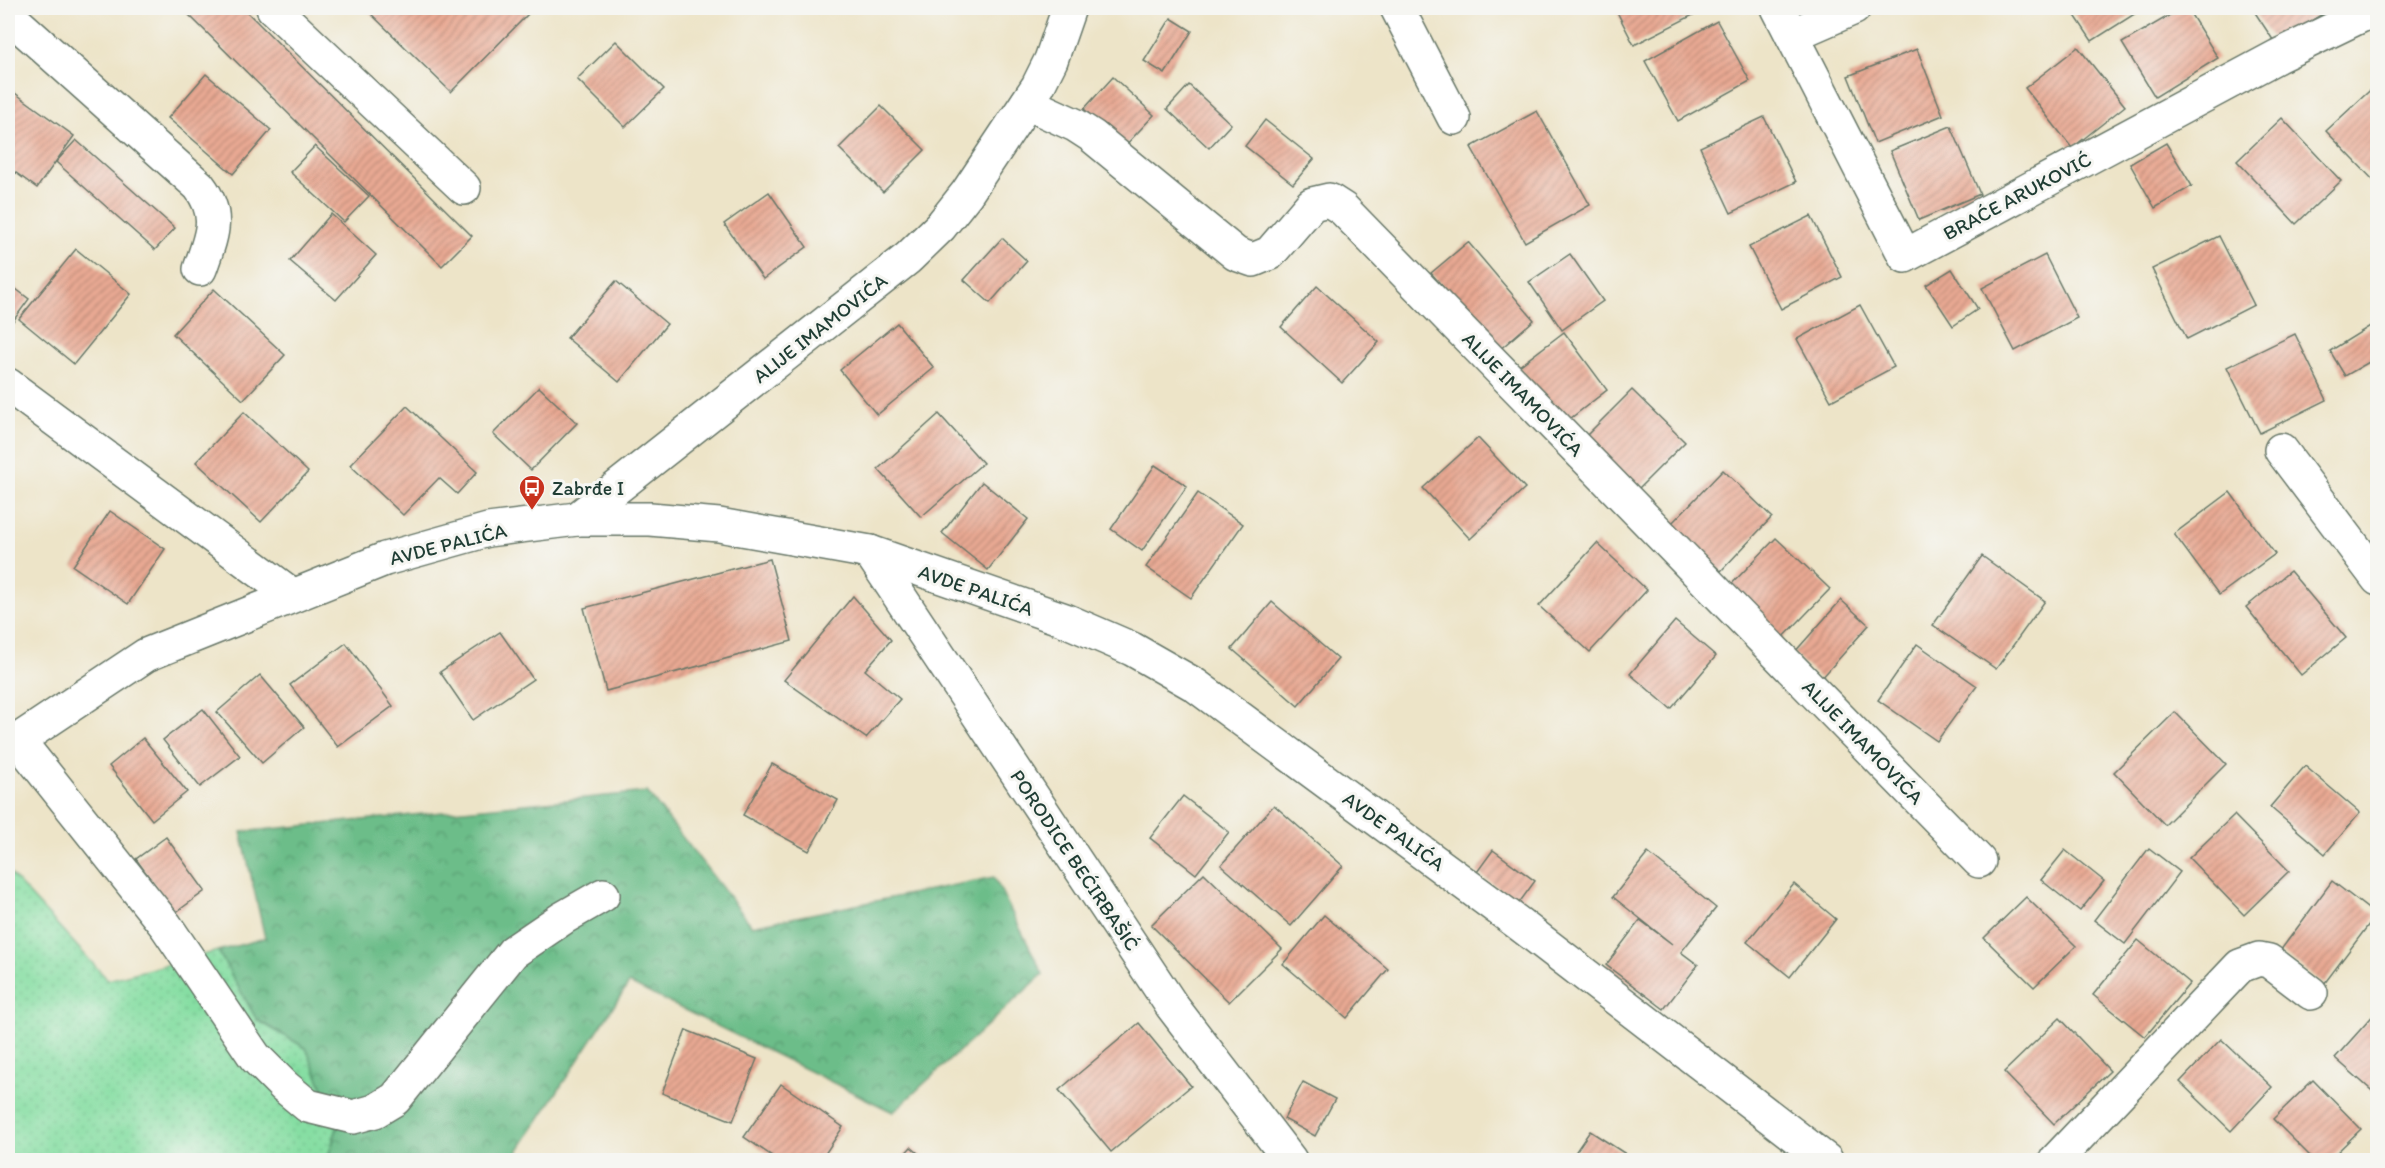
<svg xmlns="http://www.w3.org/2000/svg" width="2385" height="1168" viewBox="0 0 2385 1168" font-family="Itim,sans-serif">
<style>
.grass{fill:url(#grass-dots);stroke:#528e6c;stroke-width:1.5}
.forest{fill:url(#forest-crowns);stroke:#467d5e;stroke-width:1.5}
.building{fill:url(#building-hatch)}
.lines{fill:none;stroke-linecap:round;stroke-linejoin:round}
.minor-casing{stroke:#677768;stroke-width:36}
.minor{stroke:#fff;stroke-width:33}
.labels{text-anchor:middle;stroke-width:6;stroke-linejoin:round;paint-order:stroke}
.street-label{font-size:20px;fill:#1f3d34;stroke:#f6f6f2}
.poi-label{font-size:20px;fill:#1f3d34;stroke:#f6f6f2;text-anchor:start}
</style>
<defs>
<pattern id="grass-dots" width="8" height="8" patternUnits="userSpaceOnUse" patternTransform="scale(1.5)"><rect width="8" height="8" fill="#86dea3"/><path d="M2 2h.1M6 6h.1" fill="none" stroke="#73bf8d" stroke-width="1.8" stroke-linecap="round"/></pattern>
<pattern id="forest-crowns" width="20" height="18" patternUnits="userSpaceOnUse" patternTransform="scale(1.5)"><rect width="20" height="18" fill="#6cbd89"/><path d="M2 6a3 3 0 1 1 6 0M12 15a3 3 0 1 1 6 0" fill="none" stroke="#589b71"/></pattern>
<pattern id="building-hatch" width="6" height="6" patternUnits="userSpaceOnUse" patternTransform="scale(1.5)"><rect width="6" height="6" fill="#e9a993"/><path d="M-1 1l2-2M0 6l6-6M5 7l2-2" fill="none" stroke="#bc8b79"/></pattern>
</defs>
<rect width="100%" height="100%" fill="#f6f6f2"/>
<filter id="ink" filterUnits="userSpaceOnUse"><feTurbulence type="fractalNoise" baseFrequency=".0167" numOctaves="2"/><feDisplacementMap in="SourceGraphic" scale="12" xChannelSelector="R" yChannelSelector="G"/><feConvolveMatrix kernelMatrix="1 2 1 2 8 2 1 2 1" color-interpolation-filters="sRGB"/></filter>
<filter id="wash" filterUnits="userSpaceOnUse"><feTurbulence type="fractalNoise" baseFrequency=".008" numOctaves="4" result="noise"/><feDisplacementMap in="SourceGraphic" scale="24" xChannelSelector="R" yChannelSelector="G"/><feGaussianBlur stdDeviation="1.35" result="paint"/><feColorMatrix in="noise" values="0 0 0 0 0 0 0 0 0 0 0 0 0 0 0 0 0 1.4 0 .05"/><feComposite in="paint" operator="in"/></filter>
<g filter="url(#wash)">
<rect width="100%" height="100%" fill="#ede4c8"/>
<!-- grass -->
<path class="grass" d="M8,871l100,109 110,-29 39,69 49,28 32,77 -11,35h-319z"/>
<!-- forest -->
<path class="forest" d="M647,792l105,134 242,-49 49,97 -150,138 -264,-129 -111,168 7,9h-198l11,-35 -32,-77 -49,-28 -39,-69 47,-13 -24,-106z"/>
<g id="blocks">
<!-- building -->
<g class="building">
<path d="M182,8h61l229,228 -30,30z"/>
<path d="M365,8h156l7,6 -77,78z"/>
<path d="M1615,8h87l1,2 -69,35z"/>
<path d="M1793,8h34l-27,14z"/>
<path d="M2070,8h74l-52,33z"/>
<path d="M2182,8h5l31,50 -63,39 -33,-54z"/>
<path d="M2252,8h75l2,2 -54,33z"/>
<path d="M1171,18l21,13 -27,43 -21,-13z"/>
<path d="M1717,21l33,60 -72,40 -33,-60z"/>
<path d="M616,41l48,48 -39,38 -48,-48z"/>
<path d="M2078,47l47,59 -53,42 -47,-60z"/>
<path d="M1917,49l26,66 -68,28 -27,-67z"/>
<path d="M206,74l65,56 -38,44 -65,-56z"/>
<path d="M1113,77l41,38 -30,32 -40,-38z"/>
<path d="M2378,83v102l-52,-54z"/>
<path d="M1189,85l42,39 -22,24 -42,-39z"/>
<path d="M8,88l66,48 -37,52 -29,-21z"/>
<path d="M881,106l44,44 -42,42 -44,-44z"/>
<path d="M1537,111l53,94 -65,37 -54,-95z"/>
<path d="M1764,117l32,65 -65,31 -31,-66z"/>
<path d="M2282,118l59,63 -45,43 -59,-63z"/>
<path d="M1265,120l49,39 -21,25 -48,-38z"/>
<path d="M1951,126l29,68 -61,26 -29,-69z"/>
<path d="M76,140l99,88 -20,22 -99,-88z"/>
<path d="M2166,143l26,43 -37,22 -25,-44z"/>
<path d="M315,146l54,50 -25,26 -54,-50z"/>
<path d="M769,192l38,55 -44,32 -39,-55z"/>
<path d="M331,214l45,41 -40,45 -46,-39z"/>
<path d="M1811,216l31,61 -61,32 -32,-62z"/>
<path d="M2219,236l35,69 -67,34 -35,-70z"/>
<path d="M1002,238l25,23 -37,42 -26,-23z"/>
<path d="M1468,242l66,78 -36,31 -67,-78z"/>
<path d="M76,249l55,45 -57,70 -55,-45z"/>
<path d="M1570,254l33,47 -41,29 -33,-48z"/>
<path d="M2045,255l32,63 -62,33 -33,-63z"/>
<path d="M1952,269l26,40 -25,17 -27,-41z"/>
<path d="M616,281l51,43 -48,58 -52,-44z"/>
<path d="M12,286l17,13 -21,29v-36z"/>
<path d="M1317,286l62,56 -37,41 -61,-56z"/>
<path d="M214,289l71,66 -42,45 -70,-66z"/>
<path d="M1860,305l34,62 -63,34 -34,-62z"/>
<path d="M897,323l37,45 -57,47 -37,-45z"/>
<path d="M2375,323l3,5v29l-33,19 -15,-25z"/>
<path d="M1564,332l43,58 -45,35 -44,-58z"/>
<path d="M2295,334l32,66 -67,33 -33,-66z"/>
<path d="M539,387l38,36 -46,47 -38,-36z"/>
<path d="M1632,390l53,52 -48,48 -53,-52z"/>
<path d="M407,406l70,66 -20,22 -18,-16 -36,37 -53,-50z"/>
<path d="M244,412l64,60 -47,50 -65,-60z"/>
<path d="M939,414l44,49 -62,54 -43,-48z"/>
<path d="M1478,438l47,50 -55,51 -47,-51z"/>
<path d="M1155,465l32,21 -45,65 -31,-22z"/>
<path d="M1723,470l49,47 -51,54 -50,-47z"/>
<path d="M982,482l46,37 -40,51 -46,-37z"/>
<path d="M2230,492l45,62 -56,41 -45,-61z"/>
<path d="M1198,493l45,31 -52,74 -45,-31z"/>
<path d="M110,511l55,38 -37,55 -55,-38z"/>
<path d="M1776,538l54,51 -55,57 -54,-51z"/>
<path d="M1597,543l50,47 -57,62 -51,-46z"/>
<path d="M1982,556l63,45 -49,68 -63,-44z"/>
<path d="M770,559l22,82 -186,50 -22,-83z"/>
<path d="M2290,571l56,67 -45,37 -55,-68z"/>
<path d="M853,596l38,44 -26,30 35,29 -34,39 -82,-58z"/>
<path d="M1841,600l28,25 -48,54 -28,-25z"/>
<path d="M1272,602l66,57 -40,47 -66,-57z"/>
<path d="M1675,621l41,35 -45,53 -41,-35z"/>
<path d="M500,632l33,47 -60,41 -33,-48z"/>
<path d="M346,643l47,63 -55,41 -48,-62z"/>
<path d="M1917,644l60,42 -40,55 -59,-41z"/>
<path d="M260,675l44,52 -42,36 -45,-51z"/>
<path d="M203,709l37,47 -40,31 -37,-47z"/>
<path d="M2175,712l51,52 -61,61 -51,-53z"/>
<path d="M143,738l44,54 -35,28 -43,-54z"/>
<path d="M772,764l66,36 -29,51 -66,-36z"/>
<path d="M2305,766l55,47 -35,41 -55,-47z"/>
<path d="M1183,796l46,36 -33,42 -46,-36z"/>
<path d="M1274,805l69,61 -52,60 -70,-61z"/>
<path d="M2234,815l55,56 -45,44 -55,-57z"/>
<path d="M166,837l39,54 -30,22 -39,-54z"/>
<path d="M2149,848l31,24 -55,72 -31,-24z"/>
<path d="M1493,850l42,31 -16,22 -42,-31z"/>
<path d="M2065,850l39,31 -24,30 -39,-31z"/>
<path d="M1648,853l68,55 -35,44 17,13 -34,44 -58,-44 34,-45 32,24 -59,-47z"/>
<path d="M1204,873l78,76 -53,53 -78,-77z"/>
<path d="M2332,881l44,34 -52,69 -44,-33z"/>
<path d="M1794,884l42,35 -46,58 -43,-35z"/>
<path d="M2026,897l50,49 -42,41 -50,-49z"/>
<path d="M1324,915l64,54 -41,49 -64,-54z"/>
<path d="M2138,940l52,43 -45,54 -52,-42z"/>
<path d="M2378,1010v86l-43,-38z"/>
<path d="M2060,1018l50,53 -56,53 -50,-52z"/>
<path d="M1139,1023l52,63 -80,66 -52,-62z"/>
<path d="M686,1030l71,29 -24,62 -71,-28z"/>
<path d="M2221,1039l51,48 -41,44 -51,-49z"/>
<path d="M2313,1080l48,49 -32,31h-15l-41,-41z"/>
<path d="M1303,1082l32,17 -20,37 -31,-17z"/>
<path d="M781,1084l62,43 -22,33h-43l-34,-23z"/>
<path d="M1590,1131l45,29h-65z"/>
<path d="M911,1147l15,13h-27z"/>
</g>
</g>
</g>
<g filter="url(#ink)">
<use href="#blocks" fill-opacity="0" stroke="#677768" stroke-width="1.5"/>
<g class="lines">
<!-- minor casing -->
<g class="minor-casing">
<g id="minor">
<path d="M273,8l191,180"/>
<path d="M1397,8l57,110"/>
<path d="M1778,8l127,248 373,-200 99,-48"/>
<path d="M8,15l191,171c23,30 12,51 1,83"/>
<path d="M1792,35l62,-27"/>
<path d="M1027,103l48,22 17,11 144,118 17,6 17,-7 42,-49 17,-4 14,9 636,652"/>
<path d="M8,385l284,210"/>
<path d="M2281,450l97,129"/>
<path d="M577,519l331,-261 32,-31 27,-34 71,-107 13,-26 18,-52"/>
<path d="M870,552l302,454 118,154"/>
<path d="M18,740l148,186 89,131 29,29 24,20 45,11 22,-6 20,-12 118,-147 50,-34 40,-23"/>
<path d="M8,747l138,-92 239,-96 103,-29 89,-11h73l69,6 151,27 195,68 67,29 63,36 323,238 308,237"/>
<path d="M2056,1160l184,-194 19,-7 10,2 42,32"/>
</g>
</g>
<!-- minor -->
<use href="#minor" class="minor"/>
</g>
</g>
<!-- icons -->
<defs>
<g id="bus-pin" transform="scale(1.35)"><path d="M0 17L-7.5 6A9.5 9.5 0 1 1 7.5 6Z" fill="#c8321e" stroke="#f6f6f2"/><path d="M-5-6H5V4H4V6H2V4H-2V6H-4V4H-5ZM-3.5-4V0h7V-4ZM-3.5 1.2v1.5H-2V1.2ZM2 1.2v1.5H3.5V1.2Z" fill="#fff"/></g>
</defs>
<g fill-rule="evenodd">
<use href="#bus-pin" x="532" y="488"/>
</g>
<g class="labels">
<!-- street labels -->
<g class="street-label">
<text transform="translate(2017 196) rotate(-28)" y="7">BRAĆE ARUKOVIĆ</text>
<text transform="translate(820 328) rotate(-38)" y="7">ALIJE IMAMOVIĆA</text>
<text transform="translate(1523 394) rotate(46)" y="7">ALIJE IMAMOVIĆA</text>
<text transform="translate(448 544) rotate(-14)" y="7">AVDE PALIĆA</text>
<text transform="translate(976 590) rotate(19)" y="7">AVDE PALIĆA</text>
<text transform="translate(1863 742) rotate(46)" y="7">ALIJE IMAMOVIĆA</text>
<text transform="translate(1394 831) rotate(36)" y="7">AVDE PALIĆA</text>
<text transform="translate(1075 860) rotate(56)" y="7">PORODICE BEĆIRBAŠIĆ</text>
</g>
<!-- poi labels -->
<g class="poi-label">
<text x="552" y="495">Zabrđe I</text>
</g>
</g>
<!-- margin -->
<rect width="2385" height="1168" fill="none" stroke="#f6f6f2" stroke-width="30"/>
</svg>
